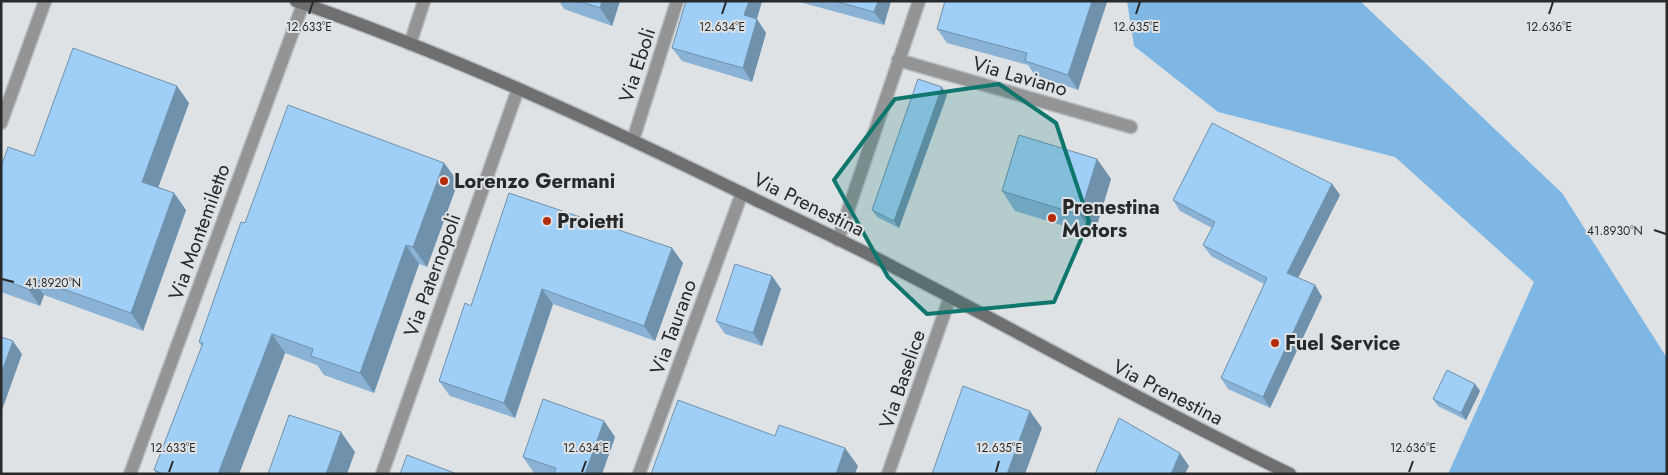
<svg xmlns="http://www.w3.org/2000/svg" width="1668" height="475" viewBox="0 0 1668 475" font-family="Jost,sans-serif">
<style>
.green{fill:#7eb7e4}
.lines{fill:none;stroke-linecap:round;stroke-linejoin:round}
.minor-casing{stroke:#babdc0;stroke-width:15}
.secondary-casing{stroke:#babdc0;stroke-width:15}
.minor{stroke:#939495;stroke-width:12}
.secondary{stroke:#6d6f71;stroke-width:12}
.wall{fill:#89b2d4}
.shaded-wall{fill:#6f91ac}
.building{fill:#9fcff6;stroke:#6f91ac}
.marked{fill:#0f766e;fill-opacity:0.2;stroke:#0f766e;stroke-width:4;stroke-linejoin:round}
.ticks{fill:none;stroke:#27292a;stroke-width:2}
.poi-dot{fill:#b62b0a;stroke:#dfe2e5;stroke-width:2}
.labels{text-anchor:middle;stroke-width:4;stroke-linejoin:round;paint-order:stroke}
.street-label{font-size:20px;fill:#27292a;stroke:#dfe2e5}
.poi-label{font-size:20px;font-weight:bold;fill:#27292a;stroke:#dfe2e5;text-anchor:start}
.ticks-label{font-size:12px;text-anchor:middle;fill:#27292a;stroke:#dfe2e5;stroke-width:4;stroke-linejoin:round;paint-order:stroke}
</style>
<rect width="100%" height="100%" fill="#dfe2e5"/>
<!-- green -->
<path class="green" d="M1127,1h233l202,192 105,165v116h-219l86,-192 -139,-125 -177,-45 -84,-66z"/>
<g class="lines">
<!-- minor casing -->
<g class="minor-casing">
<g id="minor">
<path d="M410,44l14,-43"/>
<path d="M898,60l233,67"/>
<path d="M1,123l44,-122"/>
<path d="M633,140l44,-139"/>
<path d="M838,240l81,-239"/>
<path d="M130,474l173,-470"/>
<path d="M382,474l136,-385"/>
<path d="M639,474l103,-281"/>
<path d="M888,474l62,-177"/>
</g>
</g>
<!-- secondary casing -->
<g class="secondary-casing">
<path id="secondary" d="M296,1c158,55 312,126 462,200 47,22 94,44 139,68 131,68 260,141 393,205"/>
</g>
<!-- minor -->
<use href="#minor" class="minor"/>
<!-- secondary -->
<use href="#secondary" class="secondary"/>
</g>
<!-- wall -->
<g class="wall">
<path d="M559,1h61l-8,25 -48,-17z"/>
<path d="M686,1h76l-5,18 9,14 -14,49 -70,-21 -10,-13z"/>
<path d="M796,1h95l-7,24z"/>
<path d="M945,1h161l1,1 -29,88 -43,-15 -7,-10 -81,-22 -10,-14z"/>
<path d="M942,87l5,8 -48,133 -22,-11 -5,-7z"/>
<path d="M189,103l-31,84 16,6 12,17 -43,121 -99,-36 -4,11 -39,-14v-125z"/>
<path d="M1097,159l14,20 -17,56 -79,-24 -13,-20z"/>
<path d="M444,163l14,19 -31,85 -8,-3 -45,129 -50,-18 -7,-10 -32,-12 -46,121h-82l-3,-4 48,-123 -3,-5z"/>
<path d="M1332,184l8,11 -42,83 17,7 7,12 -52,111 -42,-19 -7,-11 43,-94 -53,-28 -8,-11 9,-17 -32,-17 -7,-11z"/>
<path d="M509,193l174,70 -28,78 -102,-37 -38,114 -65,-22 -11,-15 32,-75z"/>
<path d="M772,276l9,13 -19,57 -37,-12 -9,-13z"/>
<path d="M1475,384l5,7 -14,29 -28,-14 -5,-7z"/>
<path d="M604,421l11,16 -13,37h-65l-3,-1 -11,-16z"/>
</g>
<!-- shaded-wall -->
<g class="shaded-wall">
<path d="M602,1h18l-8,25 -12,-18z"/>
<path d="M749,1h13l-8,27 -10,-13z"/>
<path d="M878,1h13l-7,24 -10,-13z"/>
<path d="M1092,1h14l1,1 -29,88 -10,-15z"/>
<path d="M757,19l9,14 -14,49 -9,-14z"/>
<path d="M177,86l12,17 -35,96 -12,-17z"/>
<path d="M942,87l5,8 -48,133 -5,-7z"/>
<path d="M1097,159l14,20 -17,56 -14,-20z"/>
<path d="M444,163l14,19 -31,85 -14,-20z"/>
<path d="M1332,184l8,11 -45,89 -8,-11z"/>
<path d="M174,193l12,17 -43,121 -12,-18z"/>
<path d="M406,245l13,19 -45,129 -14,-20z"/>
<path d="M672,248l11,15 -28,78 -11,-15z"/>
<path d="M772,276l9,13 -19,57 -9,-13z"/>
<path d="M32,278l12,17 -4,11 -12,-17z"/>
<path d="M1315,285l7,12 -52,111 -7,-11z"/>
<path d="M542,289l11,15 -38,114 -11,-15z"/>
<path d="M272,334l13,19 -46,121h-21z"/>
<path d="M13,341l9,13 -21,59v-39z"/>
<path d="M1475,384l5,7 -14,29 -5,-7z"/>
<path d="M1030,411l12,17 -17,46h-18z"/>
<path d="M604,421l11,16 -13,37h-17z"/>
<path d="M341,432l14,20 -8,22h-21z"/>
<path d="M845,448l13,18 -3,8h-19z"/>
<path d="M1180,453l9,13 -4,8h-14z"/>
</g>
<!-- building -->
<g class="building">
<path d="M579,1h23l-2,7z"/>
<path d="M686,1h63l-5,14 13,4 -14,49 -71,-20z"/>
<path d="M835,1h43l-4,11z"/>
<path d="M945,1h147l-24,74 -43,-14 2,-8 -90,-24z"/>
<path d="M73,48l104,38 -35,96 32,11 -43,120 -99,-35 -4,11 -27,-10v-112l7,-20 26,9z"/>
<path d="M918,79l24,8 -48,134 -22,-11z"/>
<path d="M288,105l156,58 -31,84 -7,-2 -46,128 -49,-17 2,-7 -41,-15 -54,140h-55l-9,-4 49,-127 -4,-1 42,-120 4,1z"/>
<path d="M1212,123l120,61 -45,89 28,12 -52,112 -42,-19 46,-100 -64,-33 12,-23 -42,-22z"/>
<path d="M1019,135l78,24 -17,56 -78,-24z"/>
<path d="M509,193l163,55 -28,78 -102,-37 -38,114 -65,-22 26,-78 6,3z"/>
<path d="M735,264l37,12 -19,57 -37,-12z"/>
<path d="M1,337l12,4 -12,33z"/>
<path d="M1447,370l28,14 -14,29 -28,-14z"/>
<path d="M963,386l67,25 -23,63h-30l-2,-1 -1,1h-42z"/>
<path d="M543,399l61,22 -19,53h-31l2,-6 -33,-11z"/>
<path d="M678,400l97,36 4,-11 66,23 -9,26h-185z"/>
<path d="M289,415l52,17 -15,42h-58z"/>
<path d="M1119,418l61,35 -9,21h-76z"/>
<path d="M407,455l50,19h-57z"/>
</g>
<!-- marked area -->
<path class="marked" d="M999,84l57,39 33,98 -35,81 -127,12 -39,-37 -54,-97 61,-81z"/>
<!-- ticks -->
<path class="ticks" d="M309,14l4,-12M722,14l4,-12M1136,14l4,-12M1549,14l4,-12M1654,230l12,4M2,279l12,3M169,472l4,-11M582,472l4,-11M996,472l3,-11M1409,472l4,-11"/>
<!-- markers -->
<g class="poi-dot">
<circle cx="444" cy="181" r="5"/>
<circle cx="1052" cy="218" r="5"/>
<circle cx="547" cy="221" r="5"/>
<circle cx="1275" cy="343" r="5"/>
</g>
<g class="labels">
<!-- street labels -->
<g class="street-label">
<text transform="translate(637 65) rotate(-72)" y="7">Via Eboli</text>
<text transform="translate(1020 76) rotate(16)" y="7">Via Laviano</text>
<text transform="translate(809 204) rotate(26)" y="7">Via Prenestina</text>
<text transform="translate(199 232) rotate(-70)" y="7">Via Montemiletto</text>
<text transform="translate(432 275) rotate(-70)" y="7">Via Paternopoli</text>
<text transform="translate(673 327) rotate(-70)" y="7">Via Taurano</text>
<text transform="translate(902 379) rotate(-71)" y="7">Via Baselice</text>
<text transform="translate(1168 392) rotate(27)" y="7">Via Prenestina</text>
</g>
<!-- poi labels -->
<g class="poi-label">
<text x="454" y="188">Lorenzo Germani</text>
<text x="1062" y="214">Prenestina<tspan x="1062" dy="23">Motors</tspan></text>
<text x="557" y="228">Proietti</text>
<text x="1285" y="350">Fuel Service</text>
</g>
</g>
<g class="ticks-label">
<text x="309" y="31">12.633°E</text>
<text x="722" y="31">12.634°E</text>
<text x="1136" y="31">12.635°E</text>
<text x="1549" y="31">12.636°E</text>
<text x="1615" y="235">41.8930°N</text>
<text x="53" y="287">41.8920°N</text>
<text x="173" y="452">12.633°E</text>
<text x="586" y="452">12.634°E</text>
<text x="999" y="452">12.635°E</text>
<text x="1413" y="452">12.636°E</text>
</g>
<!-- border -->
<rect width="1668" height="475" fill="none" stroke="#27292a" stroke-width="5"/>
</svg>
